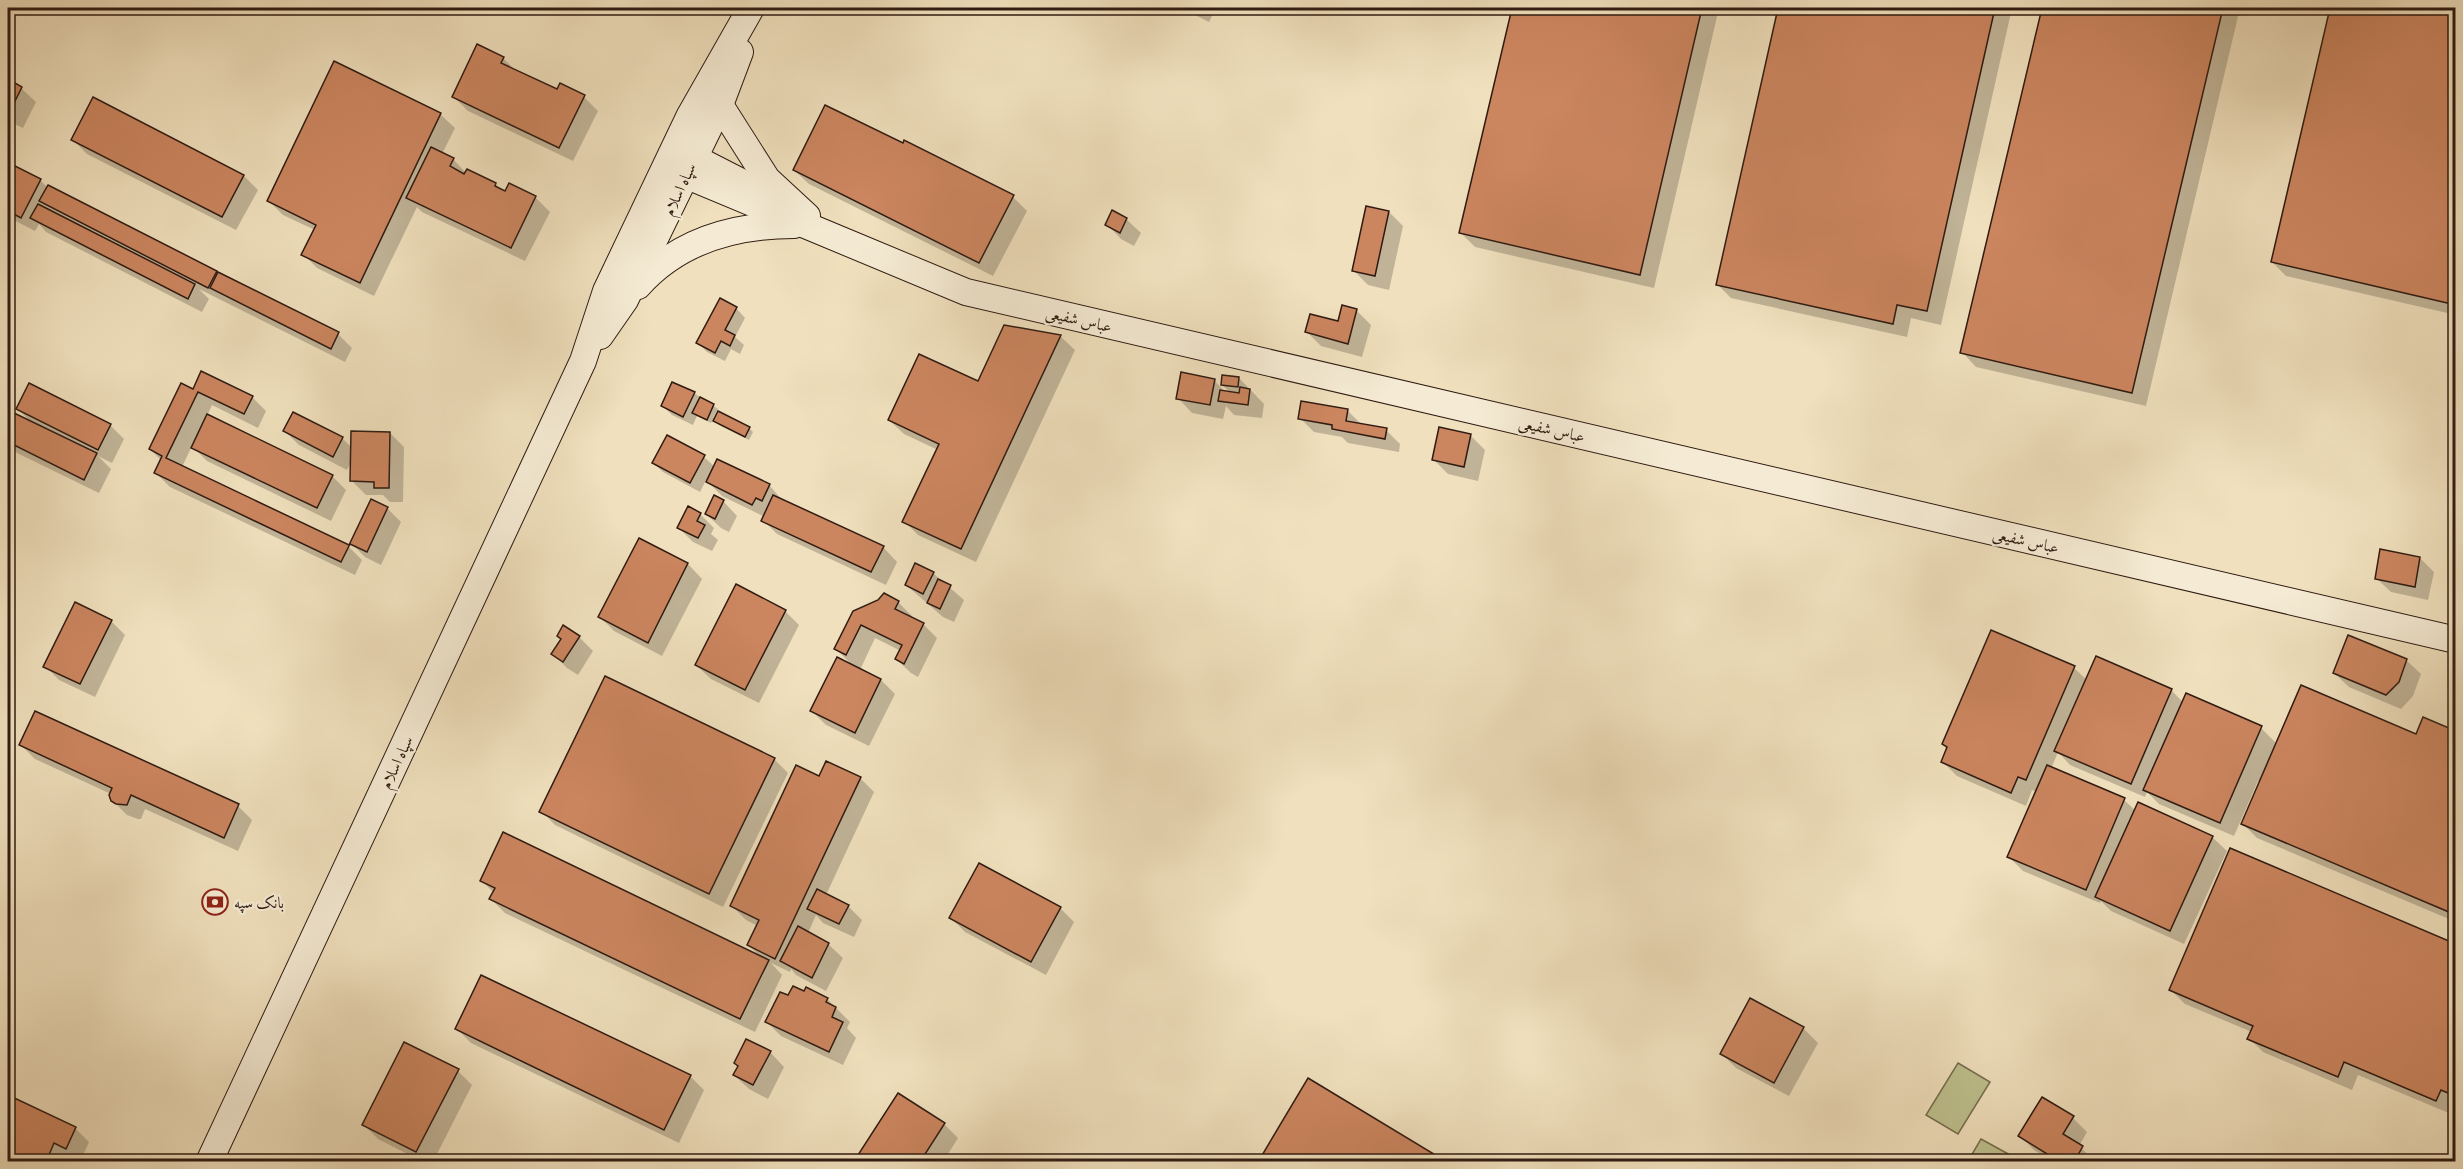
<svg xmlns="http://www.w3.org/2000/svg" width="2463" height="1169" viewBox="0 0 2463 1169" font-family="Alegreya,Amiri,serif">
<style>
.green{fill:#bec18e;stroke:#766e50;stroke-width:1.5}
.shadow{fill:#0003}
.building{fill:#cb855f;stroke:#2f1b12;stroke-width:1.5}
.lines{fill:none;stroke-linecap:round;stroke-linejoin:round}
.secondary-casing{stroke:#2f1b12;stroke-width:28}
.secondary{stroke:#f5ebd4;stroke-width:26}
.labels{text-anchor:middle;stroke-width:4.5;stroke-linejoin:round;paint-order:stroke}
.street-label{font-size:16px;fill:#2f1b12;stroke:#f5ebd4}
.poi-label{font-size:16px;fill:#2f1b12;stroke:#f5ebd4;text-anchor:start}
</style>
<rect width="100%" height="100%" fill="#f0e0bd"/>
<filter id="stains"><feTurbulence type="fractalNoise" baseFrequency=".00333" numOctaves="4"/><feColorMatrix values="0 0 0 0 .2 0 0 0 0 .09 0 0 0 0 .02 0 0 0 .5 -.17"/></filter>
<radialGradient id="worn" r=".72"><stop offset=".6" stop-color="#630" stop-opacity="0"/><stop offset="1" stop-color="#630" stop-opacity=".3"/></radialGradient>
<!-- green -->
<g class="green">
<path d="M1958,1063l32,19 -32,52 -32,-19z"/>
<path d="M1981,1139l40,22h-53z"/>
</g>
<!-- shadow -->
<g class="shadow">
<path d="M1181,8h35l-7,14z"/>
<path d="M1514,8h205l-65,280 -179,-41 -14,-14z"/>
<path d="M1779,8h233l-71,317 -30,-7 -4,19 -176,-39 -14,-14z"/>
<path d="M2043,8h197l-94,398 -170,-39 -14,-15z"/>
<path d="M2331,8h125v307l-170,-39 -14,-14z"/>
<path d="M503,58l14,14 40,19 27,6 14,14 -25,50 -105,-50 -15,-15z"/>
<path d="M8,81l13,7 15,14 -13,26 -15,-7z"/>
<path d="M440,114l15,14 -13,26 11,5 13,14 29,11 11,9 4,-8 26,13 14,14 -25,49 -103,-49 -5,-5 -43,89 -57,-28 -14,-14 12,-24 -32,-15 -14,-14z"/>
<path d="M73,140l171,36 14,14 -22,40 -149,-76z"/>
<path d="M905,142l108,55 14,14 -34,65 -184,-92 -15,-14 110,-25z"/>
<path d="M9,165l31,15 8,8 290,146 14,14 -7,14 -146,-73 10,10 -7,13 -156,-80 -7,-8 -4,7 -27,-14z"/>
<path d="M1389,212l14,14 -14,64 -21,-5 -14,-14z"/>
<path d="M1126,219l15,14 -7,13 -13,-7 -14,-15z"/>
<path d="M736,308l9,10 -10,19 9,8 -4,9 -9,-5 -6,12 -18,-9 -9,-9z"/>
<path d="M1356,310l15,15 -9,32 -41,-11 -14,-14 32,-9z"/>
<path d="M1005,326l55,10 15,14 -99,212 -58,-27 -14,-14 34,-71 -34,-16 -15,-14 89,-37z"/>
<path d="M1239,378l25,26 -2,14 -28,-3 -8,-9 -3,13 -31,-6 -14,-15 36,-18 12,13h5l-9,-8z"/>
<path d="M194,391l58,6 14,14 -8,17 -46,-23 -5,11 125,60 14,14 -15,31 -124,-60 -15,-15 -10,21 166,79 14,14 -7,15 -185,-88 -14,-14 6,-12 -12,-12z"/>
<path d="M694,393l24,16 -5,9 36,10 4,4 -4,8 -30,-15 -6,-6 -2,4 -14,-7 -4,9 -21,-10 -9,-9z"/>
<path d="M18,409l92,16 14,14 -12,24 -14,-7 13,13 -12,24 -82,-40 -9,-10v-14l6,-14 17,7z"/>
<path d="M1348,411l14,14 24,5 14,14 -1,8 -51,-9 -6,-6 -28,-5 -14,-14z"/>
<path d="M285,431l57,7 10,10 38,-15 14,14 -1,55h-13l-7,-7h-17l-14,-14v-21l-5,10 -48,-25z"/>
<path d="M1471,436l14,14 -7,31 -30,-7 -14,-14z"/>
<path d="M667,437l37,20 11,10 3,-6 52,25 13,15 100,46 14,15 -11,23 -109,-51 -14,-14 2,-3 -43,-21 -16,-16 -6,12 -37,-20 -10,-9z"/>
<path d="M723,501l14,15 -8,16 -8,-4 -15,-14z"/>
<path d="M387,508l14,14 -20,43 -16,-8 -14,-14z"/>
<path d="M700,514l14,14 -3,6 7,6 -6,11 -19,-9 -14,-14z"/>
<path d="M639,540l49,24 14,15 -40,77 -48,-25 -14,-14z"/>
<path d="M2420,558l14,14 -6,28 -37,-8 -15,-14z"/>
<path d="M933,573l31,27 -10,22 -11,-5 -37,-32z"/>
<path d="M879,601l19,1 14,14 -1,2 12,6 14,14 -19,39 -7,-4 -15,-14 5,-8 -26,-13 -15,32 21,10 14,14 -26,52 -43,-21 -14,-14 41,-45 -17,-17z"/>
<path d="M785,611l14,14 -40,78 -48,-24 -15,-14z"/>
<path d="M111,621l14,14 -30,62 -36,-17 -14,-14z"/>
<path d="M1992,632l82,36 13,12 84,10 12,12 4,-7 74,33 16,16 179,-11v189l-199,-84 -14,-14 18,-41 -3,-2 -24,55 -75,-32 -12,-12 -2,5 -75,-32 -12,-13 -7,17 73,31 12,11 76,26 15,14 -43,93 -73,-33 -10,-10 -1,2 -77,-32 -14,-14 28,-65 -5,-2 -6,16 -69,-30 -14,-14 5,-14 -4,-4z"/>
<path d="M579,637l14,14 -15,24 -11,-7 -14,-14z"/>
<path d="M2406,660l15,14 -8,22 -12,13 -52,-22 -15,-14z"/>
<path d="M21,745l217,61 14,14 -14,31 -93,-42 -4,10h-3l-11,-4 -15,-15 -1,-6 -76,-35z"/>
<path d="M774,759l14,14 -65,134 -168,-82 -14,-14z"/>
<path d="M819,778h41l14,14 -48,103 22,11 14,14 -8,17 -31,-14 -7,-8 -8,18 20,11 15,14 -17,33 -30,-16 -5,-6 -1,3 -19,-9 11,12 -27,57 -250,-119 -14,-14 3,-6 -12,-12 278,76 -11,-12 9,-19 -12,-6 -14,-14z"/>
<path d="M1060,908l14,14 -28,53 -81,-43 -14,-14z"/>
<path d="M2456,946l-1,157 -4,11 -93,-39 -6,15 -89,-38 -14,-14 3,-6 -67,-28 -15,-15z"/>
<path d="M806,989l21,10 23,23 -3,6 9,10 -13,27 -62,-29 -14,-14 22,-25 16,-4z"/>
<path d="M1751,1000l53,29 14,14 -29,53 -53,-28 -14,-14z"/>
<path d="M457,1029l233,47 14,14 -25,53 -208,-100z"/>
<path d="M770,1052l14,15 -16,32 -19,-10 -15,-14z"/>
<path d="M458,1071l14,14 -39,77h-10l-45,-23 -14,-14z"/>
<path d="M8,1096l67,32 14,14 -9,20 -11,-6 -3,6h-58z"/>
<path d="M2043,1099l30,19 14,14 -8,14 17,16h-43l-19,-12 -14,-14z"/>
<path d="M944,1124l14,14 -15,24h-82z"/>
</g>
<!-- building -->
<g class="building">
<path d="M1512,8h190l-62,267 -181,-42z"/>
<path d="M1778,8h217l-68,303 -30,-6 -4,19 -177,-39z"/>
<path d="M2042,8h181l-91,385 -172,-40z"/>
<path d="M2330,8h126v297l-185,-43z"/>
<path d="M477,44l27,13 -3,6 56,26 3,-6 25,12 -26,53 -107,-51z"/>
<path d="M334,61l107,52 -81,170 -59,-28 15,-30 -49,-24z"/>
<path d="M8,79l14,8 -14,28z"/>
<path d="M93,97l151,78 -22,42 -151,-77z"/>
<path d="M825,105l78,38 1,-3 110,55 -35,68 -186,-93z"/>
<path d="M431,147l23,11 -4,8 14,8 3,-5 29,14 -1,3 10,5 4,-8 27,13 -25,52 -105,-50z"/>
<path d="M9,163l32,16 -20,39 -13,-7z"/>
<path d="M48,185l169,86 -9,17 -169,-87z"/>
<path d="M38,204l157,80 -7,15 -158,-81z"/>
<path d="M1366,206l23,5 -14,65 -23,-5z"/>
<path d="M1112,210l15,8 -7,15 -15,-8z"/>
<path d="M218,272l121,60 -8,17 -121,-61z"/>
<path d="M720,298l17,9 -12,23 10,5 -5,11 -9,-5 -6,12 -19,-10z"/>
<path d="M1342,305l15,4 -9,35 -43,-12 5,-18 28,7z"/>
<path d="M1004,325l57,10 -100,214 -59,-27 37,-78 -51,-24 31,-66 59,27z"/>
<path d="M201,371l52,25 -9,18 -46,-22 -32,66 183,87 22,-46 17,8 -21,45 -17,-8 -9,18 -187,-89 8,-17 -13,-7 32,-66 12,6z"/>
<path d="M1181,372l34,7 -5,26 -34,-6z"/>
<path d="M1222,375l17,2 -1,10 -17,-2z"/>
<path d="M672,382l23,10 -12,25 -22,-11z"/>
<path d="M29,383l82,41 -13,26 -82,-41z"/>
<path d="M1240,387l10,2 -2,16 -30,-4 2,-11 19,3z"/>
<path d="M700,397l14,7 -7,16 -15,-7z"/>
<path d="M1301,401l47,8 -2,12 41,7 -2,11 -53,-10v-4l-34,-6z"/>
<path d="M718,411l32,16 -5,10 -32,-16z"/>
<path d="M293,412l50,25 -10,20 -50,-26z"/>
<path d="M14,413l83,40 -13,27 -76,-38v-17z"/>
<path d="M207,414l126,61 -16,33 -126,-60z"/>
<path d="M1439,427l32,7 -7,33 -32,-7z"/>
<path d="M351,431l39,1 -1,56h-15v-6l-24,-1z"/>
<path d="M667,435l38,20 -15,28 -38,-20z"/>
<path d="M717,459l53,25 -8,17 -6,-3 -4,7 -46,-23z"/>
<path d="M714,495l10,5 -9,19 -10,-5z"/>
<path d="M773,495l111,51 -13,26 -110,-51z"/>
<path d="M688,506l13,7 -4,8 8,4 -7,13 -21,-10z"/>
<path d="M639,538l49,25 -40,80 -50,-26z"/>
<path d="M2380,549l40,8 -5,30 -40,-8z"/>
<path d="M915,563l19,9 -11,22 -18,-9z"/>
<path d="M938,579l13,6 -11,24 -13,-6z"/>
<path d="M736,584l50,26 -41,80 -50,-25z"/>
<path d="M884,593l15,8 -4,8 29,14 -20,41 -9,-5 7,-14 -41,-20 -15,30 -12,-6 19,-38 25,-11z"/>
<path d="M75,602l37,18 -32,64 -37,-17z"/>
<path d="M563,625l17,11 -17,26 -12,-8 10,-15 -4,-3z"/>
<path d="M1991,630l84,36 -49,114 -8,-3 -7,16 -70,-31 6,-15 -5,-3z"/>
<path d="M2348,635l59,24 -8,23 -13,13 -53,-22z"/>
<path d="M2096,656l76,33 -41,95 -77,-33z"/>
<path d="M837,657l44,22 -26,54 -45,-22z"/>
<path d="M605,676l170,82 -66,136 -170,-82z"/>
<path d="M2301,685l115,49 7,-17 33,14v184l-215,-91z"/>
<path d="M2186,693l76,33 -42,97 -77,-33z"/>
<path d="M35,711l204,93 -15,34 -93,-43 -4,10 -11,-1 -5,-3 -2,-6 3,-7 -93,-43z"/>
<path d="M826,761l35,16 -86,182 -28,-14 12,-25 -29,-14 66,-141 23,11z"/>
<path d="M2047,765l78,33 -39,92 -79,-33z"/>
<path d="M2138,802l75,34 -43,95 -75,-34z"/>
<path d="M503,832l266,128 -29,59 -251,-120 6,-11 -15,-7z"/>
<path d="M2230,848l226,96 -1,152 -14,-6 -5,11 -92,-39 -6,15 -91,-38 6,-13 -84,-36z"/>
<path d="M979,863l82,44 -30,55 -82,-44z"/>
<path d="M817,889l32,16 -10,19 -32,-15z"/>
<path d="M798,926l31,17 -17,35 -32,-17z"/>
<path d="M481,975l210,100 -27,55 -209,-101z"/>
<path d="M793,986l11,5 2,-4 22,11 -2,4 10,5 -4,10 11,5 -14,30 -64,-30 15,-30 8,3z"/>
<path d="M1750,998l54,29 -30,56 -54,-29z"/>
<path d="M746,1039l25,12 -18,34 -20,-10 5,-9 -4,-3z"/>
<path d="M404,1042l55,27 -43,83 -54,-27z"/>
<path d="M1308,1078l139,84h-189z"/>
<path d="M898,1093l47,30 -25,39h-59l-5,-4z"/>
<path d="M8,1095l68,32 -10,22 -12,-6 -8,19h-38z"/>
<path d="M2042,1097l32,19 -11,18 20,12 -9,16h-14l-42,-26z"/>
</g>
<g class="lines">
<!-- secondary casing -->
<g class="secondary-casing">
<g id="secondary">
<path d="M720,105l47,74 40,37"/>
<path d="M675,148l80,41"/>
<path d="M666,167l300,125 1490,348"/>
<path d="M638,286c40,-45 97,-61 156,-61"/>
<path d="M600,336l25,-36 95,-195 20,-53"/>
<path d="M209,1162l374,-801 23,-70 83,-174 62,-109"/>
</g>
</g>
<!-- secondary -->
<use href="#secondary" class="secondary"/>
</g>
<!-- icons -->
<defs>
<g id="bank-ring" transform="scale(1.35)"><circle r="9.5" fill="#f5ebd4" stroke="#8f2418" stroke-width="1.5"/><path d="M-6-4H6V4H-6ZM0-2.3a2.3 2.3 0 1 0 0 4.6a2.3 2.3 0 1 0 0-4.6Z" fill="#8f2418"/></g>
</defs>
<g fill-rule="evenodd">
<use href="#bank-ring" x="215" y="902"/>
</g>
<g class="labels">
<!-- street labels -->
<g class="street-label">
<text transform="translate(679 189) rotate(-65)" y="6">سپاه اسلام</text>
<text transform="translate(1079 319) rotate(13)" y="6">عباس شفیعی</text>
<text transform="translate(1552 429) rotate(13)" y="6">عباس شفیعی</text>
<text transform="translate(2026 540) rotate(13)" y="6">عباس شفیعی</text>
<text transform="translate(396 762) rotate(-65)" y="6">سپاه اسلام</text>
</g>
<!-- poi labels -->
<g class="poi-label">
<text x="234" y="908">بانک سپه</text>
</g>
</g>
<!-- margin -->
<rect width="2463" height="1169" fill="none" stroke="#f0e0bd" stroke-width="30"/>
<rect x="9" y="9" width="2445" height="1151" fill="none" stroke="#2f1b12" stroke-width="3"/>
<rect x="15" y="15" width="2433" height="1139" fill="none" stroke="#2f1b12" stroke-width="1.5"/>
<rect width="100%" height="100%" filter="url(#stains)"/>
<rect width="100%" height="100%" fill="url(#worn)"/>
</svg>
